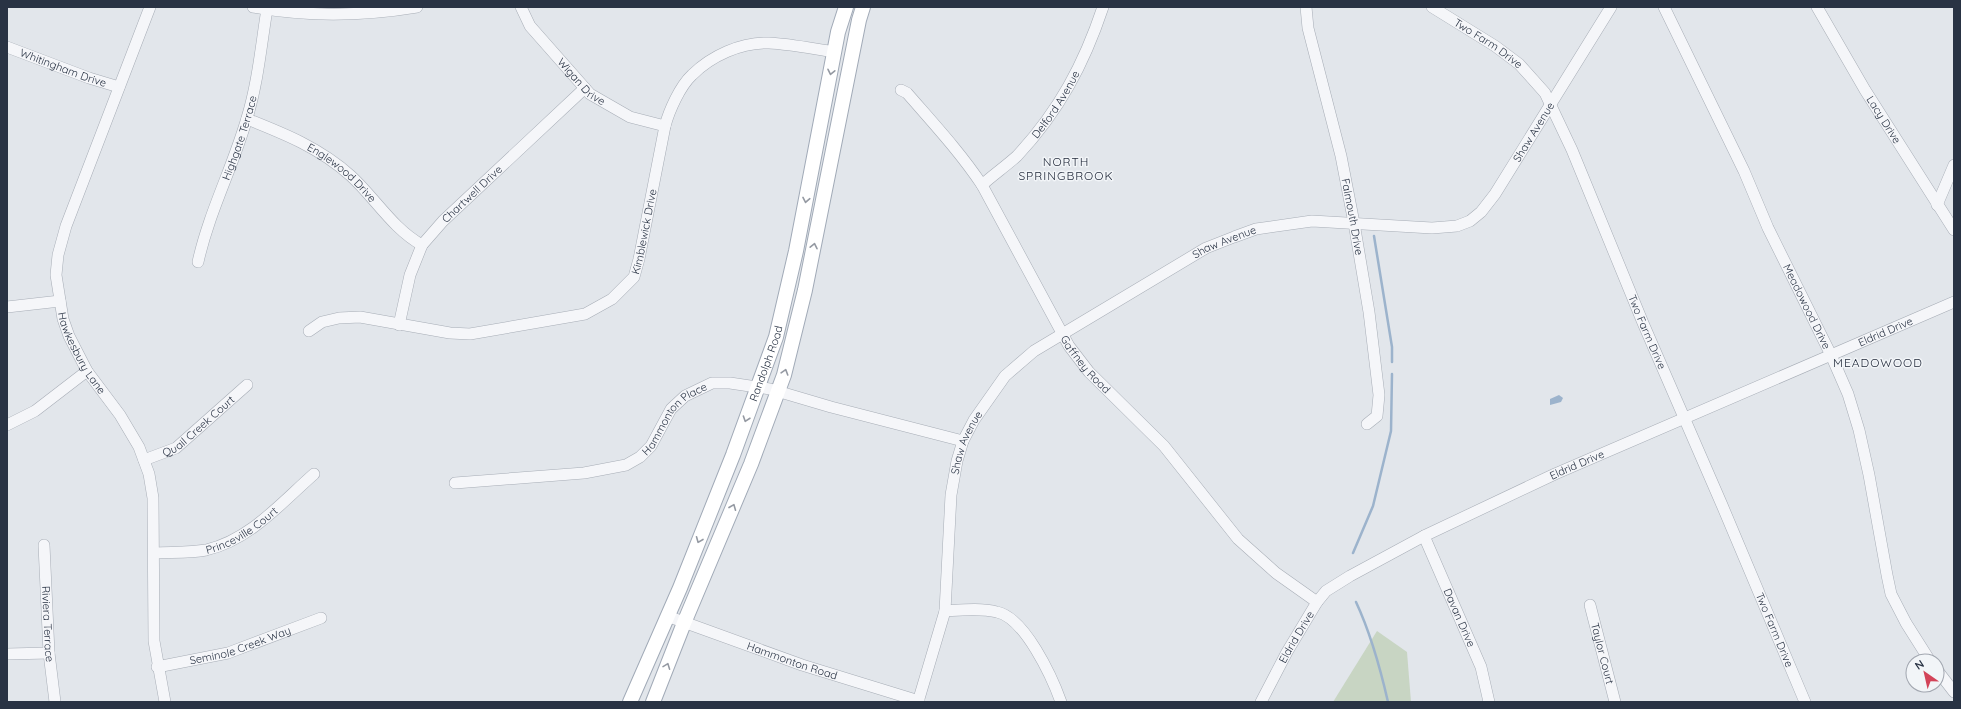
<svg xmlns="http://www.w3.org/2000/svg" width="1961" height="709" viewBox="0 0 1961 709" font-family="Quicksand,sans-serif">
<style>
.green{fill:#c8d5c3}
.water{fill:#9cb3cc}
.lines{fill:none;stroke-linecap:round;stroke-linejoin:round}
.stream{stroke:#9cb3cc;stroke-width:2.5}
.minor-casing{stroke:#a7adb6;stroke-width:12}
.major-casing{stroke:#a1aab7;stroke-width:16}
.minor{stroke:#f5f6f9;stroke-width:11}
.major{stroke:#fff;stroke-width:14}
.oneway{stroke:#9499a2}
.labels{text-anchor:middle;stroke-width:3;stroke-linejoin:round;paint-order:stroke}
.street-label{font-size:11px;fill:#293344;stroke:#f2f5f8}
.neighbourhood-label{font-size:12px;letter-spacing:1px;fill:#1c2435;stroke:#f2f5f8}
</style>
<rect width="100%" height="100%" fill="#e2e6eb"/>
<!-- green -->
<path class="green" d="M1377,631l30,21 4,50h-78z"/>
<!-- water -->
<path class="water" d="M1559,395l4,3 -2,4 -11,3v-6z"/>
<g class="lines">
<!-- stream -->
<g class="stream">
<path d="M1374,236l18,111v15"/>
<path d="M1353,553l20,-47 18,-75 1,-57"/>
<path d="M1356,602c15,32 24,65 32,100"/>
</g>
<!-- minor casing -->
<g class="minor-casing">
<g id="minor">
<path id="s1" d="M150,7l-84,219 -8,29 -2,20 7,44 6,17 18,35 33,44 19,32 10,27 4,24 1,143 11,61"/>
<path d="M253,7c55,10 110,9 164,0"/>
<path id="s2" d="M521,7l9,19 60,68 40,23 35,9"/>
<path id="s3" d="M1306,7l2,21 33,128 13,67 15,89 10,83 -2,21 -10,8"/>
<path id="s4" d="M1432,7l63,39 24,18 26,29 27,57 71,173 79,182 83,197"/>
<path id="s5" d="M1664,7l80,164 24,57 63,127 17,39 11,36 10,45 18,100 4,19 15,29 24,38"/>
<path id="s6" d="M1817,7l48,83 89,140"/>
<path id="s7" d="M7,47l82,31 30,9"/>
<path id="s8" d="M901,90l6,3c26,30 53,59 75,92l87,161 20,26 75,74 74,93 38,34 41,29"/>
<path id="s9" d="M247,119c38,15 73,29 104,57 24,22 42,53 71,69"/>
<path id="s10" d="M982,185c11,-10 24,-19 35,-29 42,-45 67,-92 86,-149"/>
<path d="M1937,205l17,-40"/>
<path id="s11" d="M198,262c11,-50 35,-95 49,-144 11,-36 14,-72 20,-109"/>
<path d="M7,307l53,-6"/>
<path id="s12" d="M399,325l11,-50 12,-30 21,-24 142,-133"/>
<path id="s13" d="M309,331l13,-9 17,-4 21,-1 90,16 20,1 115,-20 27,-15 22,-22 5,-18 26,-133c4,-15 15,-40 27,-51 19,-19 49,-33 77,-32 22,1 45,6 66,9"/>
<path d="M7,425l28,-14 52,-40"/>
<path id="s14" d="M144,460l32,-12 71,-63"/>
<path id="s15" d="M455,483l129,-10 42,-8 14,-8 11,-11 20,-37 14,-13 27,-13h18l40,6 61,18 132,34"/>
<path id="s16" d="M1424,536l57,131 8,35"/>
<path id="s17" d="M44,545l5,108 6,49"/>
<path id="s18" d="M154,553c17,-1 36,0 52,-3 44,-10 76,-48 108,-76"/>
<path id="s19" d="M1590,605l25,97"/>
<path d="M945,611c17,-1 36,-3 52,1 28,6 55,65 64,90"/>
<path id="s20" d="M667,616l135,49 117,36"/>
<path d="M7,654l42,-1"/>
<path id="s21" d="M157,667l71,-14 93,-35"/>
<path d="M1937,670l17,22"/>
<path id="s22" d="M918,702l27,-91 6,-116 6,-34 6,-20 11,-21 31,-44 29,-25 172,-103 28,-11 22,-8 56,-8 120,7 25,-2 13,-5 11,-9 14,-18 116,-187"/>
<path id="s23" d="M1261,702l26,-50 30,-50 9,-11 24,-15 74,-40 131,-62 399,-172"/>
</g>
</g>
<!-- major casing -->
<g class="major-casing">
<g id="major">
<path id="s24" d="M630,702l50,-114 53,-133 43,-118 20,-86 42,-219 8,-25"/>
<path d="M653,702l31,-79 67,-159 33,-89 21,-85 54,-270 4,-13"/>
</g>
</g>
<!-- minor -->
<use href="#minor" class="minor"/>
<!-- major -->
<use href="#major" class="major"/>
</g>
<!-- one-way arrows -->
<defs><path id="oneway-chevron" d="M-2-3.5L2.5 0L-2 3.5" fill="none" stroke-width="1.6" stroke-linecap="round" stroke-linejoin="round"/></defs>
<g class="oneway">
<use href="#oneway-chevron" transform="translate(831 72) rotate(102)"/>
<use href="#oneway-chevron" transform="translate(806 200) rotate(101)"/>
<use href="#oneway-chevron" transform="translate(814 246) rotate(-78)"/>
<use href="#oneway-chevron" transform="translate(785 372) rotate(-73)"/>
<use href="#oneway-chevron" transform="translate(746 419) rotate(109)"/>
<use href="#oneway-chevron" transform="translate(733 507) rotate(-68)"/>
<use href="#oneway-chevron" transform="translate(699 540) rotate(112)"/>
<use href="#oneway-chevron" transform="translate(667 666) rotate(-69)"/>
</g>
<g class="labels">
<!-- street labels -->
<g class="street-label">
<text dy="4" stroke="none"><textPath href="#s4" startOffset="67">Two Farm Drive</textPath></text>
<text dy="4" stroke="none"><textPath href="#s7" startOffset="60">Whitingham Drive</textPath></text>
<text dy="4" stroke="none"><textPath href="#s2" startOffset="97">Wigan Drive</textPath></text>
<text dy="4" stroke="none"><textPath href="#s10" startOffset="110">Delford Avenue</textPath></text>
<text dy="4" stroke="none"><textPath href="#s6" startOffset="131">Lacy Drive</textPath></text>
<text dy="4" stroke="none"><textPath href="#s22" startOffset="962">Shaw Avenue</textPath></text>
<text dy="4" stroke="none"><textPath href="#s11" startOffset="131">Highgate Terrace</textPath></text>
<text dy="4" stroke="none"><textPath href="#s9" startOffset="110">Englewood Drive</textPath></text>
<text dy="4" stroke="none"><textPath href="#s12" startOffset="155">Chartwell Drive</textPath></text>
<text dy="4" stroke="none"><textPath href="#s3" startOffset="215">Falmouth Drive</textPath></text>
<text dy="4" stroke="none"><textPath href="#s13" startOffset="391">Kimblewick Drive</textPath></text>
<text dy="4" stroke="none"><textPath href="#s22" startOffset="602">Shaw Avenue</textPath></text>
<text dy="4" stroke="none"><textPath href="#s5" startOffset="332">Meadowood Drive</textPath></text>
<text dy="4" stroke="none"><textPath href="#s23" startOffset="746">Eldrid Drive</textPath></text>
<text dy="4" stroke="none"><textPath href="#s4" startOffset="403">Two Farm Drive</textPath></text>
<text dy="4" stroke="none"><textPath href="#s1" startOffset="368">Hawkesbury Lane</textPath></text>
<text dy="4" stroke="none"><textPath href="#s24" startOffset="365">Randolph Road</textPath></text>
<text dy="4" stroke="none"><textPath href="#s8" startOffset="333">Gaffney Road</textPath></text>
<text dy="4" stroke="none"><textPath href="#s15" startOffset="241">Hammonton Place</textPath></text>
<text dy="4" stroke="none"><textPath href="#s14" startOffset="65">Quail Creek Court</textPath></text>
<text dy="4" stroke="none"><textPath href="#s22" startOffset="266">Shaw Avenue</textPath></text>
<text dy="4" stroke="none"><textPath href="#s23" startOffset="410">Eldrid Drive</textPath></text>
<text dy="4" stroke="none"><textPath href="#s18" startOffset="93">Princeville Court</textPath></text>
<text dy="4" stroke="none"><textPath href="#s16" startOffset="89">Davan Drive</textPath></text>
<text dy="4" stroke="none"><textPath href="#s17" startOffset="79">Riviera Terrace</textPath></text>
<text dy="4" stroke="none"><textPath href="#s4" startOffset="727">Two Farm Drive</textPath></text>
<text dy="4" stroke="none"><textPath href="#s23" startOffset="74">Eldrid Drive</textPath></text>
<text dy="4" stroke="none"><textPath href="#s21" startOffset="86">Seminole Creek Way</textPath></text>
<text dy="4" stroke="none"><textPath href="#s19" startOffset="50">Taylor Court</textPath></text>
<text dy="4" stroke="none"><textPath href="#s20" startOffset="133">Hammonton Road</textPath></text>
</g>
<!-- neighbourhood labels -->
<g class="neighbourhood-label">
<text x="1066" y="166">NORTH<tspan x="1066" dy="14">SPRINGBROOK</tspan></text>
<text x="1878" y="367">MEADOWOOD</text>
</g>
</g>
<!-- border -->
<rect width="1961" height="709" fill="none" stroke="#293344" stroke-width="16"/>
<!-- north arrow -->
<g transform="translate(1925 673) rotate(326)"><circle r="19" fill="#f2f5f8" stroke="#a2a7b0"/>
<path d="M0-3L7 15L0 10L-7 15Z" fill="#d34459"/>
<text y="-6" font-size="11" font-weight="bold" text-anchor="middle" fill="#293344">N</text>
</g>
</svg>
